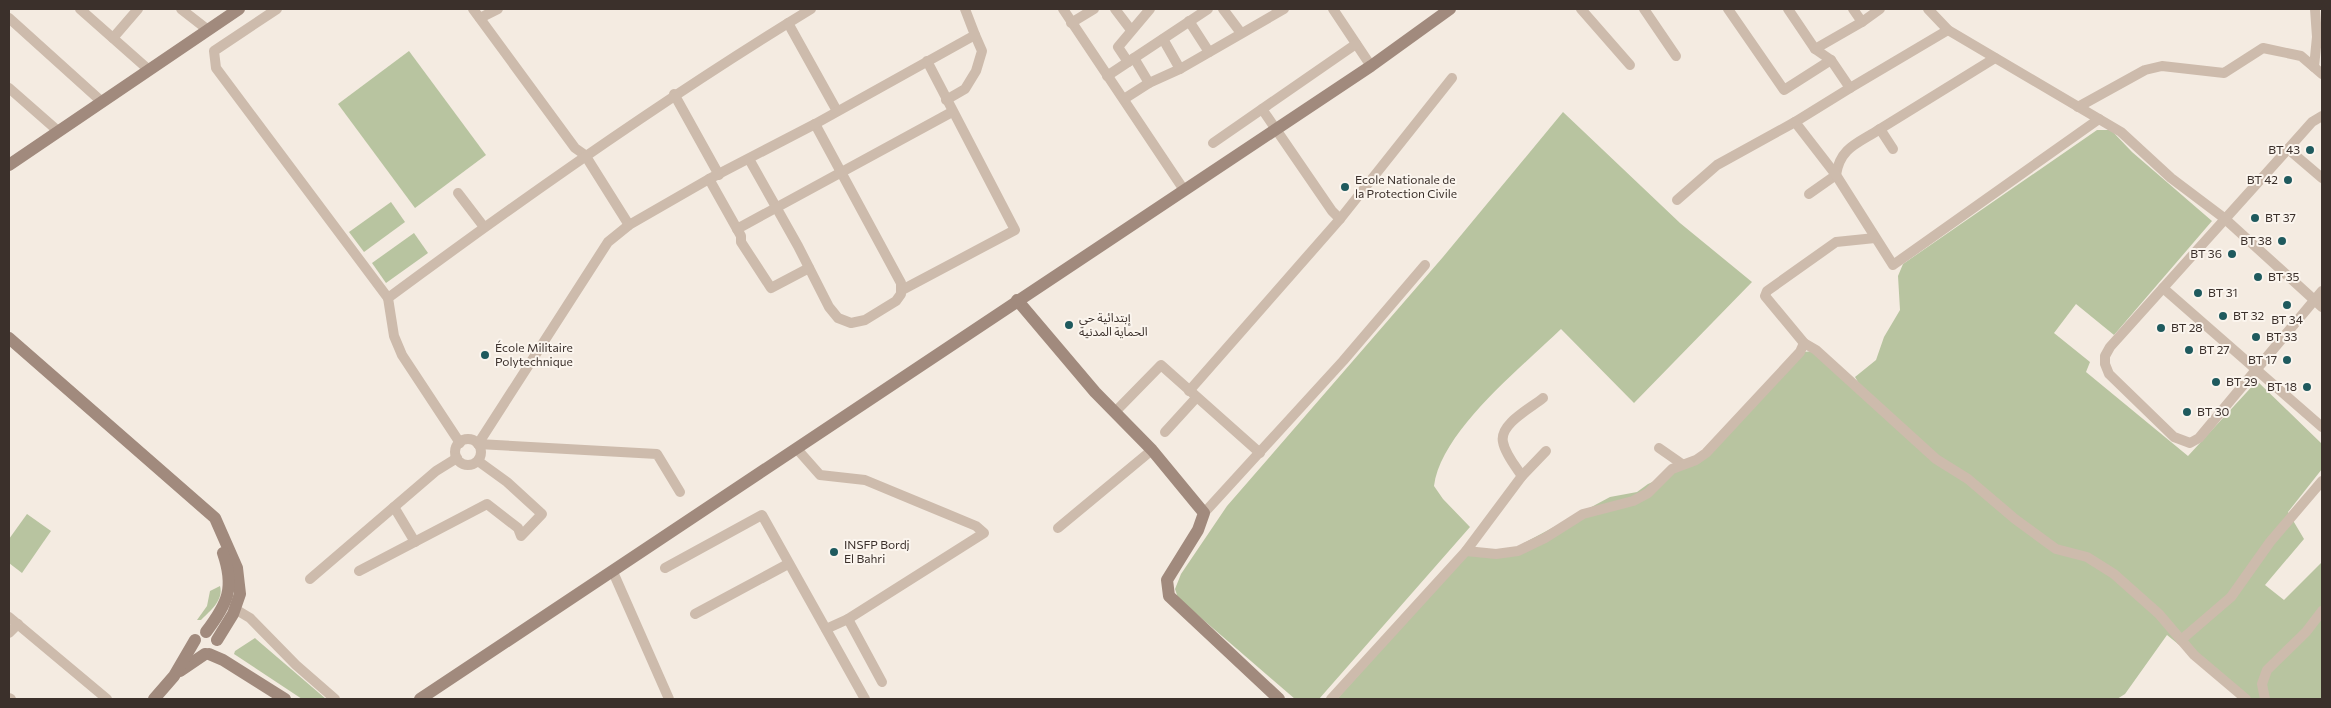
<svg xmlns="http://www.w3.org/2000/svg" width="2331" height="708" viewBox="0 0 2331 708" font-family="Commissioner,'Noto Sans Arabic',sans-serif">
<style>
.green{fill:#b8c4a0}
.lines{fill:none;stroke-linecap:round;stroke-linejoin:round}
.street{stroke:#cdbbac;stroke-width:10}
.secondary{stroke:#a18a7d;stroke-width:12}
.poi-dot{fill:#1f5a5e;stroke:#fbf5ee;stroke-width:2}
.labels{text-anchor:middle;stroke-width:4;stroke-linejoin:round;paint-order:stroke}
.poi-label{font-size:12px;fill:#3b302b;stroke:#fbf5ee;text-anchor:start}
</style>
<rect width="100%" height="100%" fill="#f4ebe1"/>
<!-- green -->
<g class="green">
<path d="M409,51l77,104 -71,53 -77,-104z"/>
<path d="M1563,112l117,111 72,59 -118,121 -73,-74c-39,38 -120,102 -127,157l9,13 27,28 -151,172h-24l-117,-101 -3,-9 6,-15 46,-68 216,-249z"/>
<path d="M2097,130h14l21,22 80,69 -98,114 -38,-31 -22,29 36,29 -4,10 102,84 69,-75 65,63v25l-34,43 16,27 -39,46 19,15 38,-38v137h-76l-79,-64 -42,59 -8,5h-780l130,-145 31,3 112,-60 27,-5 11,-8 41,-19 114,-113 11,-1 58,54 -17,-28 21,-17 8,-23 16,-27 -2,-34 5,-12z"/>
<path d="M391,202l14,20 -41,30 -15,-20z"/>
<path d="M414,233l14,20 -42,30 -14,-20z"/>
<path d="M27,514l24,17 -29,42 -13,-10v-24z"/>
<path d="M220,586c4,14 -10,25 -19,34h-4l10,-14 3,-15z"/>
<path d="M255,638l1,1 70,60h-24l-68,-45 1,-3z"/>
</g>
<g class="lines">
<!-- street -->
<g class="street">
<path d="M80,9l69,61"/>
<path d="M181,9l27,21"/>
<path d="M277,9l-63,42 2,17 172,230"/>
<path d="M473,9l102,139 10,7 44,70"/>
<path d="M1063,9l121,181"/>
<path d="M1115,9l16,21"/>
<path d="M1223,9l18,24"/>
<path d="M1333,9l38,57"/>
<path d="M1581,9l49,56"/>
<path d="M1644,9l32,47"/>
<path d="M1728,9l56,81 47,-30"/>
<path d="M1788,9l27,40 16,11 19,28 98,-58"/>
<path d="M1928,9l20,21 173,102 50,46 53,40 98,89"/>
<path d="M9,18l92,83"/>
<path d="M480,18l18,-9"/>
<path d="M1189,21l20,31"/>
<path d="M1862,22l18,-13"/>
<path d="M788,23l49,88"/>
<path d="M1071,23l23,-14"/>
<path d="M113,38l25,-29"/>
<path d="M1163,39l17,30"/>
<path d="M1815,49l47,-27 -9,-13"/>
<path d="M1134,58l15,25 31,-14 104,-60"/>
<path d="M1128,62l-10,-15 32,-38"/>
<path d="M2314,67l3,-30 -2,-28"/>
<path d="M1107,76l101,-67"/>
<path d="M9,88l49,43"/>
<path d="M674,94l45,81"/>
<path d="M1124,99l25,-16"/>
<path d="M946,100l19,-11 11,-18 6,-20 -7,-16"/>
<path d="M2078,107l67,-37 17,-4 62,7 39,-25 38,8 21,18"/>
<path d="M1262,109l70,102 8,8"/>
<path d="M2322,116l-10,6 -24,27 -178,198 -5,9v8l4,10 65,63 16,6 9,-5 123,-147"/>
<path d="M1795,122l55,-34"/>
<path d="M1213,143l143,-99"/>
<path d="M1893,149l-13,-20 115,-71"/>
<path d="M2288,149l34,29"/>
<path d="M749,159l49,87 31,61 9,11 13,5 14,-3 31,-19 5,-7v-11l-86,-159"/>
<path d="M709,179l32,57v6l30,46 38,-20"/>
<path d="M458,193l26,34"/>
<path d="M1809,194l27,-19c4,-28 23,-32 44,-46"/>
<path d="M1677,200l40,-35 78,-43 41,53 57,90 206,-146"/>
<path d="M737,229l215,-117"/>
<path d="M2163,288l159,139"/>
<path d="M902,290l113,-60 -88,-169"/>
<path d="M1804,343l-39,-47 2,-5 69,-49 39,-4"/>
<path d="M1189,391l151,-172 112,-141"/>
<path d="M1115,412l46,-47 99,88"/>
<path d="M1165,432l31,-34"/>
<circle cx="468" cy="452" r="13"/>
<path d="M460,443l-58,-88 -8,-19 -6,-38c138,-102 277,-200 423,-289"/>
<path d="M478,444l130,-202 21,-17 80,-46 106,-55 160,-89 -10,-26"/>
<path d="M478,444l179,10 23,38"/>
<path d="M1659,448l23,16"/>
<path d="M797,449l23,26 45,5 111,46 8,7 -136,86 -22,10"/>
<path d="M1522,476c-6,-9 -17,-22 -19,-34 -4,-18 28,-34 40,-44"/>
<path d="M394,507l21,35"/>
<path d="M1204,513l139,-152 82,-96"/>
<path d="M1058,528l94,-78"/>
<path d="M1466,551l30,3 22,-3 27,-13 38,-24 50,-13 15,-8 24,-24 24,-9 10,-7 94,-101 4,-9 12,7 120,109 32,20 47,40 41,30 31,8 27,17 45,40 35,41 52,44"/>
<path d="M665,568l97,-53 103,184"/>
<path d="M359,571l128,-67 31,24 3,8 21,-22 -35,-32 -29,-21"/>
<path d="M613,572l56,127"/>
<path d="M310,579l126,-108 21,-13"/>
<path d="M235,609l15,9 46,47 39,34"/>
<path d="M695,614l93,-50"/>
<path d="M9,617l98,82"/>
<path d="M848,619l34,63"/>
<path d="M9,633l9,-9"/>
<path d="M2181,640l50,-43 39,-55 52,-61"/>
<path d="M9,698l2,1"/>
<path d="M1331,699l135,-148 56,-75 24,-25"/>
<path d="M2265,699l-3,-15 5,-14 39,-38 16,-21"/>
</g>
<!-- secondary -->
<g class="secondary">
<path d="M9,165l230,-156"/>
<path d="M1017,300l78,92 57,58 52,63 -6,17 -31,50 2,16 110,103"/>
<path d="M9,338l206,180 22,50 3,26 -7,20 -16,26"/>
<path d="M206,632c22,-29 29,-44 17,-79"/>
<path d="M209,654l14,6 62,39"/>
<path d="M180,671l25,-17"/>
<path d="M154,699l20,-23 21,-36"/>
<path d="M420,699l951,-633 79,-57"/>
</g>
</g>
<!-- markers -->
<g class="poi-dot">
<circle cx="2310" cy="150" r="5"/>
<circle cx="2288" cy="180" r="5"/>
<circle cx="1345" cy="187" r="5"/>
<circle cx="2255" cy="218" r="5"/>
<circle cx="2282" cy="241" r="5"/>
<circle cx="2232" cy="254" r="5"/>
<circle cx="2258" cy="277" r="5"/>
<circle cx="2198" cy="293" r="5"/>
<circle cx="2287" cy="305" r="5"/>
<circle cx="2223" cy="316" r="5"/>
<circle cx="1069" cy="325" r="5"/>
<circle cx="2161" cy="328" r="5"/>
<circle cx="2256" cy="337" r="5"/>
<circle cx="2189" cy="350" r="5"/>
<circle cx="485" cy="355" r="5"/>
<circle cx="2287" cy="360" r="5"/>
<circle cx="2216" cy="382" r="5"/>
<circle cx="2307" cy="387" r="5"/>
<circle cx="2187" cy="412" r="5"/>
<circle cx="834" cy="552" r="5"/>
</g>
<g class="labels">
<!-- poi labels -->
<g class="poi-label">
<text x="2300" y="154" text-anchor="end">BT 43</text>
<text x="1355" y="184">Ecole Nationale de<tspan x="1355" dy="14">la Protection Civile</tspan></text>
<text x="2278" y="184" text-anchor="end">BT 42</text>
<text x="2265" y="222">BT 37</text>
<text x="2272" y="245" text-anchor="end">BT 38</text>
<text x="2222" y="258" text-anchor="end">BT 36</text>
<text x="2268" y="281">BT 35</text>
<text x="2208" y="297">BT 31</text>
<text x="2233" y="320">BT 32</text>
<text x="1079" y="322">إبتدائية حي<tspan x="1079" dy="14">الحماية المدنية</tspan></text>
<text x="2287" y="324" text-anchor="middle">BT 34</text>
<text x="2171" y="332">BT 28</text>
<text x="2266" y="341">BT 33</text>
<text x="495" y="352">École Militaire<tspan x="495" dy="14">Polytechnique</tspan></text>
<text x="2199" y="354">BT 27</text>
<text x="2277" y="364" text-anchor="end">BT 17</text>
<text x="2226" y="386">BT 29</text>
<text x="2297" y="391" text-anchor="end">BT 18</text>
<text x="2197" y="416">BT 30</text>
<text x="844" y="549">INSFP Bordj<tspan x="844" dy="14">El Bahri</tspan></text>
</g>
</g>
<!-- border -->
<rect width="2331" height="708" fill="none" stroke="#3b302b" stroke-width="20"/>
</svg>
